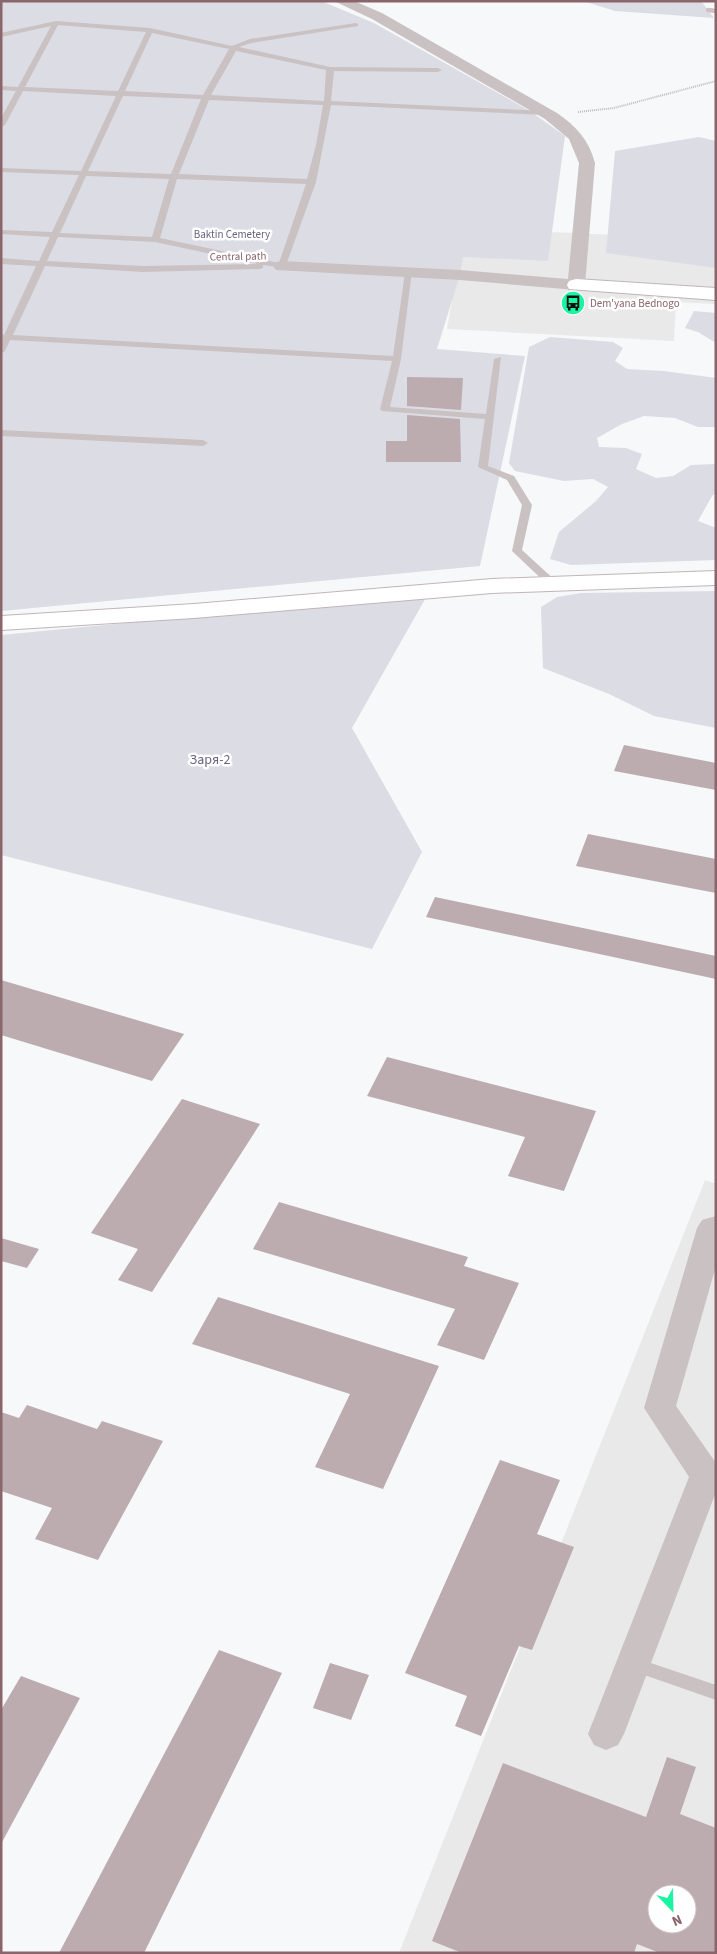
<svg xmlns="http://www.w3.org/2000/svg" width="717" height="1954" viewBox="0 0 717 1954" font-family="'Source Sans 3',sans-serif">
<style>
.built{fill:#e9e9ea;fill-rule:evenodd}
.green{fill:#dcdce5}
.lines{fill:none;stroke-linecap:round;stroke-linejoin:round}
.stream{stroke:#d0bfc5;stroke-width:4.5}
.building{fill:#bcacaf;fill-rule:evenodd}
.secondary-casing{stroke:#c1b5b7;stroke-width:2}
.path{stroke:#c2bbbc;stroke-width:2;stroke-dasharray:1 1;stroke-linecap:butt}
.lane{fill:#cac1c2;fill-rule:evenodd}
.street{fill:#cac1c2;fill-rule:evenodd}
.secondary{fill:#fff;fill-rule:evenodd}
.labels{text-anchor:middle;stroke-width:5;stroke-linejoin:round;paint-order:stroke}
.far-park-label{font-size:11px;fill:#6a6480;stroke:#fff}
.far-street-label{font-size:11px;fill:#8a656b;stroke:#fff}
.far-poi-label{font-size:11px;fill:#8a656b;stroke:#fff;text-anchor:start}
.park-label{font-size:14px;fill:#6a6480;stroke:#fff}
</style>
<rect width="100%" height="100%" fill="#f6f8f9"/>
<!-- built -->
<g class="built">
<path d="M551,232l108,5 -1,23 58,3v41l-40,-2 -2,39 -227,-12 13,-76z"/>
<path d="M705,1180l11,4v769h-317zM657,1894h30v30h-30z"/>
</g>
<!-- green -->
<g class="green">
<path d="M1,1h320l53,22 156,88 35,25 -17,125 -85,-4 -3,18 -23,74 88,7 -45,210 -479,45z"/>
<path d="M583,1h118l13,17 -99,-7z"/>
<path d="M699,137l17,4v127l-110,-15 9,-102z"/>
<path d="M694,311l22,2v30l-18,-11 -13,-4z"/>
<path d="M550,337l63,5 10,6 -8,13 12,8 37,2 52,7v49h-18l-23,-9 -31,-2 -22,8 -25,14 2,9 27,1 16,6 -6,15 20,9 17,-2 18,-11 25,-1v29l-4,3 -14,25 18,7v32l-145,5 -21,-6 9,-27 37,-31 12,-14 -15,-8 -29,2 -49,-10 -6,-8 20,-116z"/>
<path d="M716,591v137l-62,-12 -45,-22 -66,-26 -2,-61 16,-10 24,-4z"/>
<path d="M428,594l-76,134 70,124 -50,97 -371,-94v-220z"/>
</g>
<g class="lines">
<!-- stream -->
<path class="stream" d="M708,10l8,1"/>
</g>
<!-- building -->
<g class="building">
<path d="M407,377l56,1 -2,32 -54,-4z"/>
<path d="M407,415l53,4 1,43h-75v-21h21z"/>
<path d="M624,745l92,18v27l-102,-19z"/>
<path d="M588,834l128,25v34l-140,-27z"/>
<path d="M435,897l281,59v23l-290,-62z"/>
<path d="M1,980l183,54 -32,47 -151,-46z"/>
<path d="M387,1057l209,54 -32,80 -56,-15 17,-39 -158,-41z"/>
<path d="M182,1099l78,25 -108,168 -34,-12 20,-31 -47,-16z"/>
<path d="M279,1202l189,55 -4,9 55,17 -35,77 -47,-15 18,-36 -202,-60z"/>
<path d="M1,1238l38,11 -12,19 -26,-7z"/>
<path d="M218,1297l221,69 -56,123 -68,-22 35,-73 -158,-50z"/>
<path d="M27,1405l70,24 5,-8 61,20 -65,119 -63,-21 17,-31 -51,-17v-79l18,6z"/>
<path d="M500,1460l60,20 -23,54 37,13 -42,103 -13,-4 -38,90 -26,-10 12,-30 -62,-23z"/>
<path d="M219,1650l63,23 -138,280h-85z"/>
<path d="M330,1663l39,12 -18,45 -38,-12z"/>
<path d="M21,1676l59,22 -79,146v-134z"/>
<path d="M667,1757l29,10 -16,47 36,14v125h-56l-23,-9 -3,9h-172l-30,-12 71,-178 143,54zM657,1894h30v30h-30z"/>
</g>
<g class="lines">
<!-- secondary casing -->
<g class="secondary-casing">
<g id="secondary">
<path d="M576,279l140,9v12l-147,-11 -2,-4 2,-4z"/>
<path d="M716,571v14l-224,8 -298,25 -193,12v-14l193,-12 298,-25z"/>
</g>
</g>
<!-- path -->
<path class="path" d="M578,112l36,-4 102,-27"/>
<!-- lane -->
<g class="lane">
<path d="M56,21l94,7 82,18 18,-7 106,-16 2,1v2l-107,17 -12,4 91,20 108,1 4,2 -4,2 -104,-1 -3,30 217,10v4h-3l-214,-10 -15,77 -31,86 -22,-3v3l-3,1 -117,3 -98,-6 -32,69 380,21 12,-83 7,-2 -11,88 -11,48 96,7 8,-55 7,-2 -13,109 26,10 18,29 -10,45 35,32v4h-8l-37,-35 10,-46 -15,-25 -29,-13 7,-48 -103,-8 -2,-2 12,-48 -382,-21 -5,11 -4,3v-20l3,1 32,-69 -35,-2v-6l38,3 11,-24 -49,-3v-4l51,2 27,-57 -78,-3v-4l80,3 35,-75 -93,-5 -18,34 -4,2v-9l15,-27 -15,-1v-4l17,1 33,-61 -50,11v-4zM58,25l88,7 -28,59 -93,-4zM152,33l77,16 -26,46 -78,-4zM236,51l90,19 -2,31 -113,-6zM123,96l78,3 -30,75 -83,-3zM209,100l114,5 -7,40 -9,34 -128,-5zM86,176l83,3 -17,58 -92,-4zM177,179l129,5 -27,79 -119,-25zM58,237l97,5 103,22 -115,2 -96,-5z"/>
<path d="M1,430l202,10 5,3 -5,3 -202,-10z"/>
<path d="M633,1657l83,28v15l-89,-31 -2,-5 2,-5z"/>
</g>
<!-- street -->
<g class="street">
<path d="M334,1h20l28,12 175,100c19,13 32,27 38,50l-10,122 -3,4 -6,1 -116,-10 -184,-10 -3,-4 3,-4 6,-1 178,9 108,9 11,-116 -10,-24 -24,-20 -173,-100z"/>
<path d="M716,1216v50l-40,140 40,57v29l-92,242 -6,11 -12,5 -12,-5 -6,-11 101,-257 -45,-69 53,-180 5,-8z"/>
</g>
<!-- secondary -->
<use href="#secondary" class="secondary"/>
</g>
<!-- icons -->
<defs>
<g id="bus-disc" transform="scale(1.25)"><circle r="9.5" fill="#1bf4a1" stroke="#fff"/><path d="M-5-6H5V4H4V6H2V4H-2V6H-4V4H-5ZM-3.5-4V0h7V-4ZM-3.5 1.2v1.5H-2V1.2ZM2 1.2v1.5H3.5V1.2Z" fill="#111"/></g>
</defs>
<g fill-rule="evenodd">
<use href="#bus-disc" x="573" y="303"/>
</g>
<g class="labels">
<!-- far-park labels -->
<g class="far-park-label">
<text x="232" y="238">Baktin Cemetery</text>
</g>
<!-- far-street labels -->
<g class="far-street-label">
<text transform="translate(238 256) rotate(-1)" y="4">Central path</text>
</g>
<!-- far-poi labels -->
<g class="far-poi-label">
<text x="590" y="307">Dem'yana Bednogo</text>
</g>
<!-- park labels -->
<g class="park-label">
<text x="210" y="764">Заря-2</text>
</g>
</g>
<!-- border -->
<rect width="717" height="1954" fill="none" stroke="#8a656b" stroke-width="5"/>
<!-- north arrow -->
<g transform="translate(672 1909) rotate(157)"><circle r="24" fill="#ffffff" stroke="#d0c1c4"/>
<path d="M0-4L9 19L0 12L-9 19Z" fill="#1bf4a1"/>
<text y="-8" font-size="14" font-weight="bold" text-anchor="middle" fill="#8a656b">N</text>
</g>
</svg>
